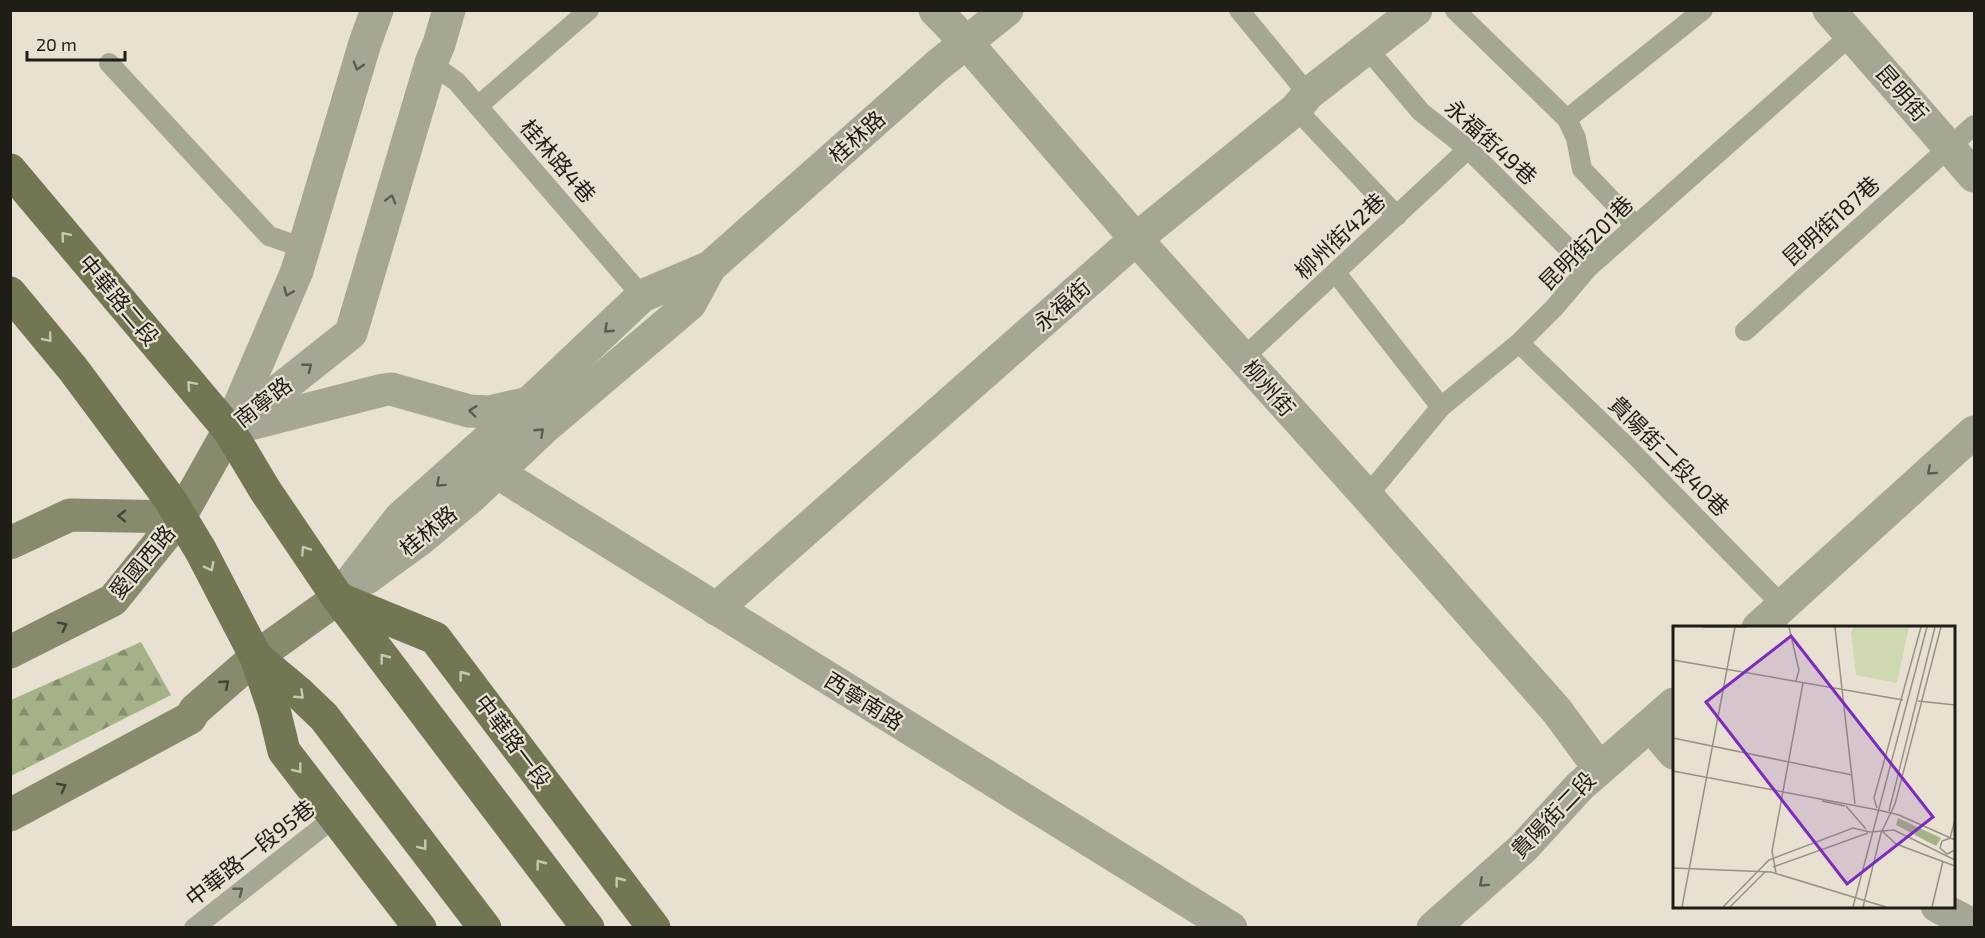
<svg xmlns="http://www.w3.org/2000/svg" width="1985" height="938" viewBox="0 0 1985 938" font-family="'Exo 2','Noto Sans TC',sans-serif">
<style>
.forest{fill:url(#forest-firs)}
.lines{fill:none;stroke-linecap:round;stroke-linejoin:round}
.service{stroke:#a5a794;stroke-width:20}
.minor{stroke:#a5a794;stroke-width:33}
.tertiary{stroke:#a5a794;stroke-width:33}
.secondary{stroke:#888a6e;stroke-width:33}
.primary{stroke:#737653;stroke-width:33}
.oneway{stroke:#5c5b4f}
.oneway2{stroke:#cbc6b1}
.oneway3{stroke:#444335}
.labels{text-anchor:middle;stroke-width:4.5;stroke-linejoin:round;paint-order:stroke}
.street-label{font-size:22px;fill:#201d17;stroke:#e8e0d0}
.inset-road{fill:none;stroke:#989286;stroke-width:1.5}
.view{fill:#7b2cbf;fill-opacity:0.15;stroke:#7b2cbf;stroke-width:3}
.inset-edge{fill:none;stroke:#201d17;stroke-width:3}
</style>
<defs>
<pattern id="forest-firs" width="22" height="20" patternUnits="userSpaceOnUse" patternTransform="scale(1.5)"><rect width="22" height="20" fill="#a5b186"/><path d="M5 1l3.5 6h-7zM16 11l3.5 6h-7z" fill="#868f6d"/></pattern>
</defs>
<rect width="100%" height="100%" fill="#e8e0d0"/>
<!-- forest -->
<path class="forest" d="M141,642l30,53 -160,81v-76z"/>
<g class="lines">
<!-- service -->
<g class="service">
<path d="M1239,10l69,84"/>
<path d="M1455,10l112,109 9,19 6,31 53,56"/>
<path d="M1366,47l55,65 47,37 120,119"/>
<path d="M109,63l160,173 35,12"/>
<path d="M431,63l26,19 185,214"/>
<path d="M478,106l111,-96"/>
<path d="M1296,109l101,107"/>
<path d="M1567,119l136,-109"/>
<path d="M1336,273l105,134"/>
<path d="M1745,331l229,-206"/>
<path d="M1519,343l106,102 157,160"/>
<path d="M1243,358l225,-209"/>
<path d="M1367,496l74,-89 78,-64 35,-35 34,-40 263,-233"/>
<path d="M194,928l141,-111"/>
</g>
<!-- minor -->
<g class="minor">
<path d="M935,10l31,32 170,197 231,257 190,215 42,57"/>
<path d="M1829,10l145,166"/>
<path d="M498,473l733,455"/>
<path d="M716,609l420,-370 160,-130 12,-15 108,-84"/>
<path d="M1758,628l216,-196"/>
<path d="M1651,726l23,27"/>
<path d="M1937,906l37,20"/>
<path d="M1433,928l90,-80 57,-62 94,-82"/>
</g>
<!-- tertiary -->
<g class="tertiary">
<path d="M242,426l141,-36 8,-1 78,22 20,1 40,-9"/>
<path d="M230,427l67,-156 68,-228 12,-33"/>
<path d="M229,430l122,-97 80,-270 8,-19 10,-34"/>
<path d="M367,578l51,-37 53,-44 73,-69 146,-124 20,-37"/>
<path d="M338,598l62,-80 130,-116 112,-106 68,-29 228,-202 69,-55"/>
</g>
<!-- secondary -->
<g class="secondary">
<path d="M10,543l60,-28 110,2"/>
<path d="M10,652l103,-52 67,-83 49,-87"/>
<path d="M10,815l180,-97 5,-8 61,-53 82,-59"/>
</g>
<!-- primary -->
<g class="primary">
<path d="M10,170l219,260 36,60 73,108 250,330"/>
<path d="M10,293l63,76 96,129 32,53 55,106 18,53 10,41 136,177"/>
<path d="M342,600l93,38 219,290"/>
<path d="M256,657l43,36 25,24 161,211"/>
</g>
</g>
<!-- one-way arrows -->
<defs><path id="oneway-chevron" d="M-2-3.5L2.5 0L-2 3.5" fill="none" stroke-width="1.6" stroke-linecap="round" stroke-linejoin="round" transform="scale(1.5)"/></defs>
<g class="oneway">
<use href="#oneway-chevron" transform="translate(358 66) rotate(107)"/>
<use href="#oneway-chevron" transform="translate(391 199) rotate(-74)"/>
<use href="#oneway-chevron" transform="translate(288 292) rotate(113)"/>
<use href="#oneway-chevron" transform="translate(608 329) rotate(137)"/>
<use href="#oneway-chevron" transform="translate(308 367) rotate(-38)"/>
<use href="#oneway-chevron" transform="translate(473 411) rotate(-174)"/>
<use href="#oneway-chevron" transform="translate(540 432) rotate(-43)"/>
<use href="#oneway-chevron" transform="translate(1931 471) rotate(138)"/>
<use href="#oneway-chevron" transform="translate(440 483) rotate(138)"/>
<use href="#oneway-chevron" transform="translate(1483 883) rotate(138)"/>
<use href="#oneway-chevron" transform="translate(239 891) rotate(-38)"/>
</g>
<g class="oneway2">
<use href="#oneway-chevron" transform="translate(65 236) rotate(-130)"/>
<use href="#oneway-chevron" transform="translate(48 338) rotate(50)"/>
<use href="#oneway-chevron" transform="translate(191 385) rotate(-131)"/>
<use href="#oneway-chevron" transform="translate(305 550) rotate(-124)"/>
<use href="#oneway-chevron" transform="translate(210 567) rotate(63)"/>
<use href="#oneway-chevron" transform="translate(384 658) rotate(-127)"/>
<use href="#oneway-chevron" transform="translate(463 675) rotate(-127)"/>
<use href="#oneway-chevron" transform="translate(300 695) rotate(43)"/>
<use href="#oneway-chevron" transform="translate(298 769) rotate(52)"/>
<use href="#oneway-chevron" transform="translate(423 846) rotate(52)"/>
<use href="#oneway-chevron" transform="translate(540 864) rotate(-127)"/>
<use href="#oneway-chevron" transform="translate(619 881) rotate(-127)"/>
</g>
<g class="oneway3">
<use href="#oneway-chevron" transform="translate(122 516) rotate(-179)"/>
<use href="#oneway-chevron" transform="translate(63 626) rotate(-27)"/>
<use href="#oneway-chevron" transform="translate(225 684) rotate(-41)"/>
<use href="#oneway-chevron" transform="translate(62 787) rotate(-28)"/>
</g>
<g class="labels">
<!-- street labels -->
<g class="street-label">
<text transform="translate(1902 93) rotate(49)" y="8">昆明街</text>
<text transform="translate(857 137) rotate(-42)" y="8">桂林路</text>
<text transform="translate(1491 142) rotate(42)" y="8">永福街49巷</text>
<text transform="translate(558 161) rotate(49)" y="8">桂林路4巷</text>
<text transform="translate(1831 221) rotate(-42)" y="8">昆明街187巷</text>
<text transform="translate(1340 236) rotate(-43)" y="8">柳州街42巷</text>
<text transform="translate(1586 243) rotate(-45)" y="8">昆明街201巷</text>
<text transform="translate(119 300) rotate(50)" y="8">中華路二段</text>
<text transform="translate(1062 305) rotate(-41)" y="8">永福街</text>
<text transform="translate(1269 388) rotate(49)" y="8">柳州街</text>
<text transform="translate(263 402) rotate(-38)" y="8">南寧路</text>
<text transform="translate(1669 456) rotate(45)" y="8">貴陽街二段40巷</text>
<text transform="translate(428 531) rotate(-39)" y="8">桂林路</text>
<text transform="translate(142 562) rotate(-50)" y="8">愛國西路</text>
<text transform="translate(864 701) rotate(32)" y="8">西寧南路</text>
<text transform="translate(513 741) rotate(53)" y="8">中華路一段</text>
<text transform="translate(1553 815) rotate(-46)" y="8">貴陽街二段</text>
<text transform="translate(250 853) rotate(-38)" y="8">中華路一段95巷</text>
</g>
</g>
<!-- overview -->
<g transform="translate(1673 626)">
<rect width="282" height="282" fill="#e8e0d0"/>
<path d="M225,192l43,20 -5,8 -40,-21z" fill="#a5b186"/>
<path d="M181,1h55l-12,56 -41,-8 -5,-43z" fill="#ced9b1"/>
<path class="inset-road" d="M30,1h44M116,1l10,43 -3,11M162,1l20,177M0,34l230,40M245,75l37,4M0,112l179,37M0,145l205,39M149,175l23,5M173,180l20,23M204,182l-3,-10 47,-171M205,184l21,5 56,25M216,185l46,-184M208,204l15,14 59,22M197,206l24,-2 61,30M277,212l5,-18M278,212l-9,3 -2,7 7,6 8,-4M100,241l95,-34M0,242l98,4 115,35M103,247l-4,-22 31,-168M9,281l53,-280M50,281l46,-47 84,-32 17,4M57,281l35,-35M180,281l74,-280M190,281l18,-74 14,-29 46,-177M259,281l11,-46"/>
<path class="view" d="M118,10l142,181 -86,67 -141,-182z"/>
<rect width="282" height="282" class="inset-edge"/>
</g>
<!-- border -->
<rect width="1985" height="938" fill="none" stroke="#201d17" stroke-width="24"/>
<!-- scale -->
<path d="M27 51v9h98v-9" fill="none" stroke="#201d17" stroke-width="3"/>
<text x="36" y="51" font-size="18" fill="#201d17" stroke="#e8e0d0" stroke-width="4.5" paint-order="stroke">20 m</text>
</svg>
